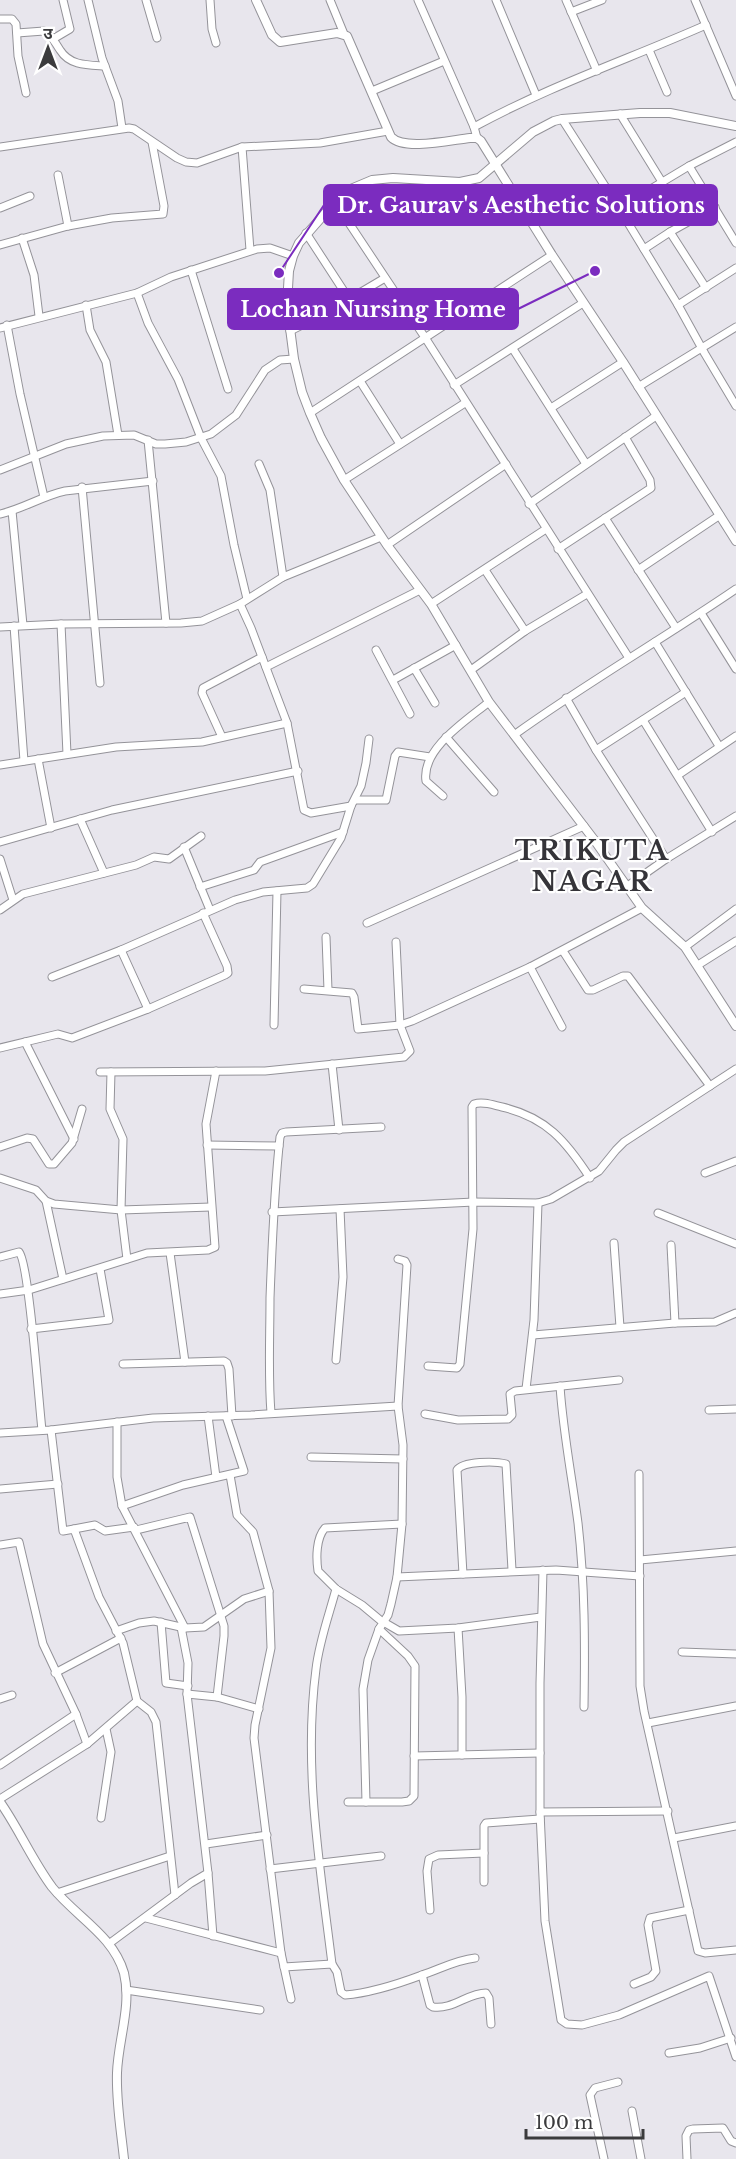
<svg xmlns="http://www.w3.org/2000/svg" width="736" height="2159" viewBox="0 0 736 2159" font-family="'Libre Baskerville','Noto Sans Devanagari',serif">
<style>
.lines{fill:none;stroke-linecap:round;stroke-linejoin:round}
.minor-casing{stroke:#949399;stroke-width:9}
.tertiary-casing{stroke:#949399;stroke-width:10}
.minor{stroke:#fff;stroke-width:7}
.tertiary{stroke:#fff;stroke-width:8}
.labels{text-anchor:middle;stroke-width:4.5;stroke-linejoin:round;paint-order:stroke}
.district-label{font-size:27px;font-weight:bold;letter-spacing:1.5px;fill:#353439;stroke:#fff}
.leader{fill:none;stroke:#7b2cbf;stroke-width:2}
.callout-dot{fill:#7b2cbf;stroke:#fff;stroke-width:2}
.callout{fill:#7b2cbf;stroke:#7b2cbf;stroke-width:2}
.callout-label{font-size:22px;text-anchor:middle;font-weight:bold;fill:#fff}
</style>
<rect width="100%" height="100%" fill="#e8e6ed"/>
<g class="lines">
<!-- minor casing -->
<g class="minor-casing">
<g id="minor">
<path d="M88,0l14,58 16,43 4,27"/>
<path d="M146,0l11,38"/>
<path d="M210,0l2,29 4,14"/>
<path d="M330,0l14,34"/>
<path d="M418,0l56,127 3,11"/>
<path d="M496,0l40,95"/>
<path d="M566,0l31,71"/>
<path d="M695,0l41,96"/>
<path d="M571,12l31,-12"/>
<path d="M0,19h12l4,5 2,32 8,37"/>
<path d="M17,33l27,-2c8,4 11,12 16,19 10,16 28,15 45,16"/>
<path d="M53,39l17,-10 -7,-29"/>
<path d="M649,50l18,42"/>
<path d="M372,91l72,-30"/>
<path d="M620,114l42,68"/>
<path d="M562,119l57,89 70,-42 47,-24"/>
<path d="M474,127c75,-41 155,-68 232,-102"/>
<path d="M0,147l129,-19 5,1 43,29 9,4 11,1 45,-16 78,-4 68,-12"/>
<path d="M242,147l8,103"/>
<path d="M689,166l47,77"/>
<path d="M58,175l10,51"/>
<path d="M335,202l91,137 203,319"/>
<path d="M0,208l30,-12"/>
<path d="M619,208l59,97 27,49 31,52"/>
<path d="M306,233l43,66"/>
<path d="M22,238l12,37 5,41"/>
<path d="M0,245l68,-19 44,-8 51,-4 1,-8 -12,-64"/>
<path d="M644,249l26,-17"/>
<path d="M191,270l37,119"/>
<path d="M706,288l-36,-56 45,-25"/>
<path d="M137,293l11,30 30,56 23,59 20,38 13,69 13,54"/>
<path d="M86,305l4,25 16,32 12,73"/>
<path d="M678,305l58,-37"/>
<path d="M7,325l13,69 24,103"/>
<path d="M0,328l137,-35 34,-16 86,-28 13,-1 23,8"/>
<path d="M290,331l34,-17 61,-36"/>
<path d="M513,349l73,115"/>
<path d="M360,381l40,63"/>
<path d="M454,385l129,-82"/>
<path d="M638,387l98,-60"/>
<path d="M551,408l72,-46"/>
<path d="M310,413l242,-158"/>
<path d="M148,440l18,183"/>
<path d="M259,464l11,26 13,87"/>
<path d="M0,470l66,-26 37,-8 31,-1 22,9h9l21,-2 25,-8 25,-19 29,-45 15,-10 14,-1"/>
<path d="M344,480l121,-77"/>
<path d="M82,487l18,196"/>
<path d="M529,504l127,-88"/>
<path d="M12,511l11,114"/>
<path d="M0,514c23,-5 42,-18 65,-23l88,-10"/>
<path d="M605,518l71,110"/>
<path d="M387,545l119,-81"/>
<path d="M558,549l93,-61 -1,-8 -25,-43"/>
<path d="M485,570l40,61"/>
<path d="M638,570l82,-55"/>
<path d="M240,604l11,24 36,95 17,87 7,3 40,-7"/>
<path d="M431,604l115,-75"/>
<path d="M701,613l35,56"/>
<path d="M61,624l6,130"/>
<path d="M14,626l10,135"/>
<path d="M0,627l61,-3 120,-1 21,-2 38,-17 43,-27 98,-40"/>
<path d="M655,642l64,104"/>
<path d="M376,650l34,64"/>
<path d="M266,667l154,-77"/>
<path d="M414,668l21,35"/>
<path d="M471,670l54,-39 62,-37"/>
<path d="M393,680l63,-35"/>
<path d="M566,698l30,52 70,109"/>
<path d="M643,720l69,112"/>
<path d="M514,735c72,-52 149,-96 222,-146"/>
<path d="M222,737l-20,-44 1,-5 59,-31"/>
<path d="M446,737l48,55"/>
<path d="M596,750l90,-58"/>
<path d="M38,759l13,69"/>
<path d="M0,765l116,-18 86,-5 85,-19"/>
<path d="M678,775l58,-39"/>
<path d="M443,796l-17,-15c-5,-32 41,-61 63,-79"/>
<path d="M355,800h31l9,-44 3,-4 32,5"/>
<path d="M80,819l24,54"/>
<path d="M0,842l112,-32 186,-39"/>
<path d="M184,847l26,63"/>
<path d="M0,859l13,41"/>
<path d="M200,887l54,-17 6,-8 83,-30"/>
<path d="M626,887l40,-28 70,-43"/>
<path d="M0,910l23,-16 113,-29 18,-8 15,2 32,-23"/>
<path d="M367,923l217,-97"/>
<path d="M326,937l2,53"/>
<path d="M685,947l51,-38"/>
<path d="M121,950l27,59"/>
<path d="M563,951l25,39h5l30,-14h5l82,110"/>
<path d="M698,965l38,-24"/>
<path d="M530,967l32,60"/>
<path d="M52,977l69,-27 114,-50 28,-8 44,-4 6,-4 28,-46 10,-32 10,-20 5,-23 3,-24"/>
<path d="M304,989l48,4 2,4 4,32 42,-4 12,-4 118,-54 112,-59"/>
<path d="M274,1025l3,-134"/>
<path d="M25,1042l49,97"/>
<path d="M0,1048l58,-14 14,4 76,-29 77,-34 3,-2 -1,-7 -24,-53"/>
<path d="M332,1064l7,66"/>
<path d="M100,1072l165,-1 139,-14 6,-6 -10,-26 -4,-83"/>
<path d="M111,1072l-1,37 13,30 -2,71 6,49"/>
<path d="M207,1145l72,1"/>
<path d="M0,1147l27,-9 6,1 16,25h5l18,-21 10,-34"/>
<path d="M705,1173l31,-12"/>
<path d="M0,1178l36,12 10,11 8,3 67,6 90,-3"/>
<path d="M46,1201l17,78"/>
<path d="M272,1212l202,-10 64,1 13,-4 48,-28 17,-21 8,-8 112,-73"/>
<path d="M658,1213l78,31"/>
<path d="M614,1243l6,84"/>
<path d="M671,1245l4,78"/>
<path d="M170,1253l15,109"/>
<path d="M0,1257l19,-5c10,10 20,153 23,178"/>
<path d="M0,1294l29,-4 118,-37 61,-3 7,-3 -9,-123 10,-53"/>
<path d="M31,1329l78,-9 -9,-51"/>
<path d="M533,1335l142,-12 40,-1 21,-9"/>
<path d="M336,1360l7,-83 -3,-68"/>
<path d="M123,1364l101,-3 3,2 2,6 3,47"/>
<path d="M428,1366l29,2 3,-4 13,-135 -1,-122 2,-3c9,-3 19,1 28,3 44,10 64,34 88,71"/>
<path d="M560,1386c3,46 12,91 18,137 7,62 7,121 6,184"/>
<path d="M526,1389l8,-69 4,-117"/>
<path d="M709,1410l27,-1"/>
<path d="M271,1413c-3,-38 -1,-76 -1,-115 2,-54 4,-107 10,-161l2,-4 4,-1 95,-5"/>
<path d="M425,1414l33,6 50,-1 4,-4 -2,-21 5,-3 104,-11"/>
<path d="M208,1416l8,61"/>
<path d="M117,1422v55l5,29 63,122"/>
<path d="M51,1430l12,101 11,-2 25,68 24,46 14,58 14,11 5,10 19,173"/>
<path d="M0,1433l51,-3 102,-12 98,-3 147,-9"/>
<path d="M311,1457l92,2"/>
<path d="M639,1474l1,212 4,25 54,240 7,2 31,-3"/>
<path d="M0,1489l58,-5"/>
<path d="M122,1506l61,-21 61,-14 -18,-55"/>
<path d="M402,1524l-77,4c-9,10 -9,30 -7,43l18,18 26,16 18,15 19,11 59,-3 83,-11"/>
<path d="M74,1529l21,-4 10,6 29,-4"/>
<path d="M136,1530l54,-13 34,109v10l-7,61"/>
<path d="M0,1545l19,-3 24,102 33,70 11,30"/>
<path d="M640,1560l96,-9"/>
<path d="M543,1570l-3,113v129l128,-1"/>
<path d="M463,1574l-6,-104c6,-9 38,-9 49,-6l6,106"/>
<path d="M397,1577l159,-7 84,6"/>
<path d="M269,1591l2,57 -16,77 -1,13 27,215 10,46"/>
<path d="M161,1622l5,61 22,3"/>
<path d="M458,1628l4,69v58"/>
<path d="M116,1631l23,-8 15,-2 31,7 19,-1 40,-28 25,-8 -16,-59 -16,-17 -7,-40"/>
<path d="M682,1652l54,2"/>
<path d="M55,1673l66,-35"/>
<path d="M187,1694l30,3 42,12"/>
<path d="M0,1699l12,-4"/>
<path d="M648,1723l88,-17"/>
<path d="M414,1756l126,-3"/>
<path d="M0,1765l76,-51"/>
<path d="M0,1799l87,-55 50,-43"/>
<path d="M348,1802h54l7,-1 5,-5 1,-130 -7,-10 -29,-27"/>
<path d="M366,1802l-3,-113 5,-29 11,-31 9,-14 3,-11 6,-27 5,-53 1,-79 -5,-39 9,-141 -2,-4 -7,-2"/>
<path d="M540,1812l5,109 16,99 6,4 15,1 37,-10 90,-39 27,81"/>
<path d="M101,1818l10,-66 -5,-23"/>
<path d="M674,1838l62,-12"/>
<path d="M206,1844l61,-9"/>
<path d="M270,1869l111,-13"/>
<path d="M208,1873l5,63"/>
<path d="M484,1882v-56l2,-3 54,-4"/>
<path d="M57,1893l113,-37"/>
<path d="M430,1910l-3,-39 2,-12 9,-4 46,-2"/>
<path d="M146,1918l135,35"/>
<path d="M110,1943l81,-60 17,-10 -21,-179 1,-31 -7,-36"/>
<path d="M332,1964c-12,-98 -29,-196 -16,-295 3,-27 13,-54 20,-80"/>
<path d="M284,1967l48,-3 5,8 4,20 4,3c26,-2 53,-11 77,-20 18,-6 34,-15 53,-17"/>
<path d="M422,1975l8,30 3,2c19,3 35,-14 53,-14l3,5 2,26"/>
<path d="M634,1984l17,-7 5,-6 -8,-46 2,-7 39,-8"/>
<path d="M126,1990l134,20"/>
<path d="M669,2053l31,-5 31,-10"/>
<path d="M632,2111l9,48"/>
<path d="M604,2159l-14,-64 5,-7 23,-6"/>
<path d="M687,2159l-1,-23 3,-6 4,-1 30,-1 8,13 5,2"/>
</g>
</g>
<!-- tertiary casing -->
<g class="tertiary-casing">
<g id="tertiary">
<path d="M256,0l16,35 8,7 57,-9 10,3 44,101c13,14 60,3 79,1h7l4,3 71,114 71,107 113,179"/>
<path d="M736,126l-66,-13h-30l-78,6 -8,2 -21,11 -54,46 -19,4 -67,-4 -21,2 -19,8 -18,14 -36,41 -6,13 -4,15 -2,34 7,54 8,33 8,21 11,25 23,42 43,65 44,59 58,98 106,139 47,67 43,39 51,79"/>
<path d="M0,1802c19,27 32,58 52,85 24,30 61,48 72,86 8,33 -6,67 -7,100 -1,29 4,57 7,86"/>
</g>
</g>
<!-- minor -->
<use href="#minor" class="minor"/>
<!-- tertiary -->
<use href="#tertiary" class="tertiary"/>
</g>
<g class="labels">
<!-- district labels -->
<g class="district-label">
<text x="592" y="860">TRIKUTA<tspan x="592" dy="31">NAGAR</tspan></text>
</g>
</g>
<!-- callouts -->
<path class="leader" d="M279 273L324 205M595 271L518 309"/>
<g class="callout-dot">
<circle cx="279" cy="273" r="6"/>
<circle cx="595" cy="271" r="6"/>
</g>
<g class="callout">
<rect x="324" y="185" width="393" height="40" rx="6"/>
<rect x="228" y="289" width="290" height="40" rx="6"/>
</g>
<g class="callout-label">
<text x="521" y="213">Dr. Gaurav's Aesthetic Solutions</text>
<text x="373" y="317">Lochan Nursing Home</text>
</g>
<!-- north arrow -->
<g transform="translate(48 48)" stroke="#ffffff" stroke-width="4.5" paint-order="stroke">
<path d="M0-4.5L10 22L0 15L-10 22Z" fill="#3b3b3d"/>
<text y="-9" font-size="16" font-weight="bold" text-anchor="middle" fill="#3b3b3d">उ</text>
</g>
<!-- scale -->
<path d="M526 2129v9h117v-9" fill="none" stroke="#3b3b3d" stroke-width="3"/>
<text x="535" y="2129" font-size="18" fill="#3b3b3d" stroke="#ffffff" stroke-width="4.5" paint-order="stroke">100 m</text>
</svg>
